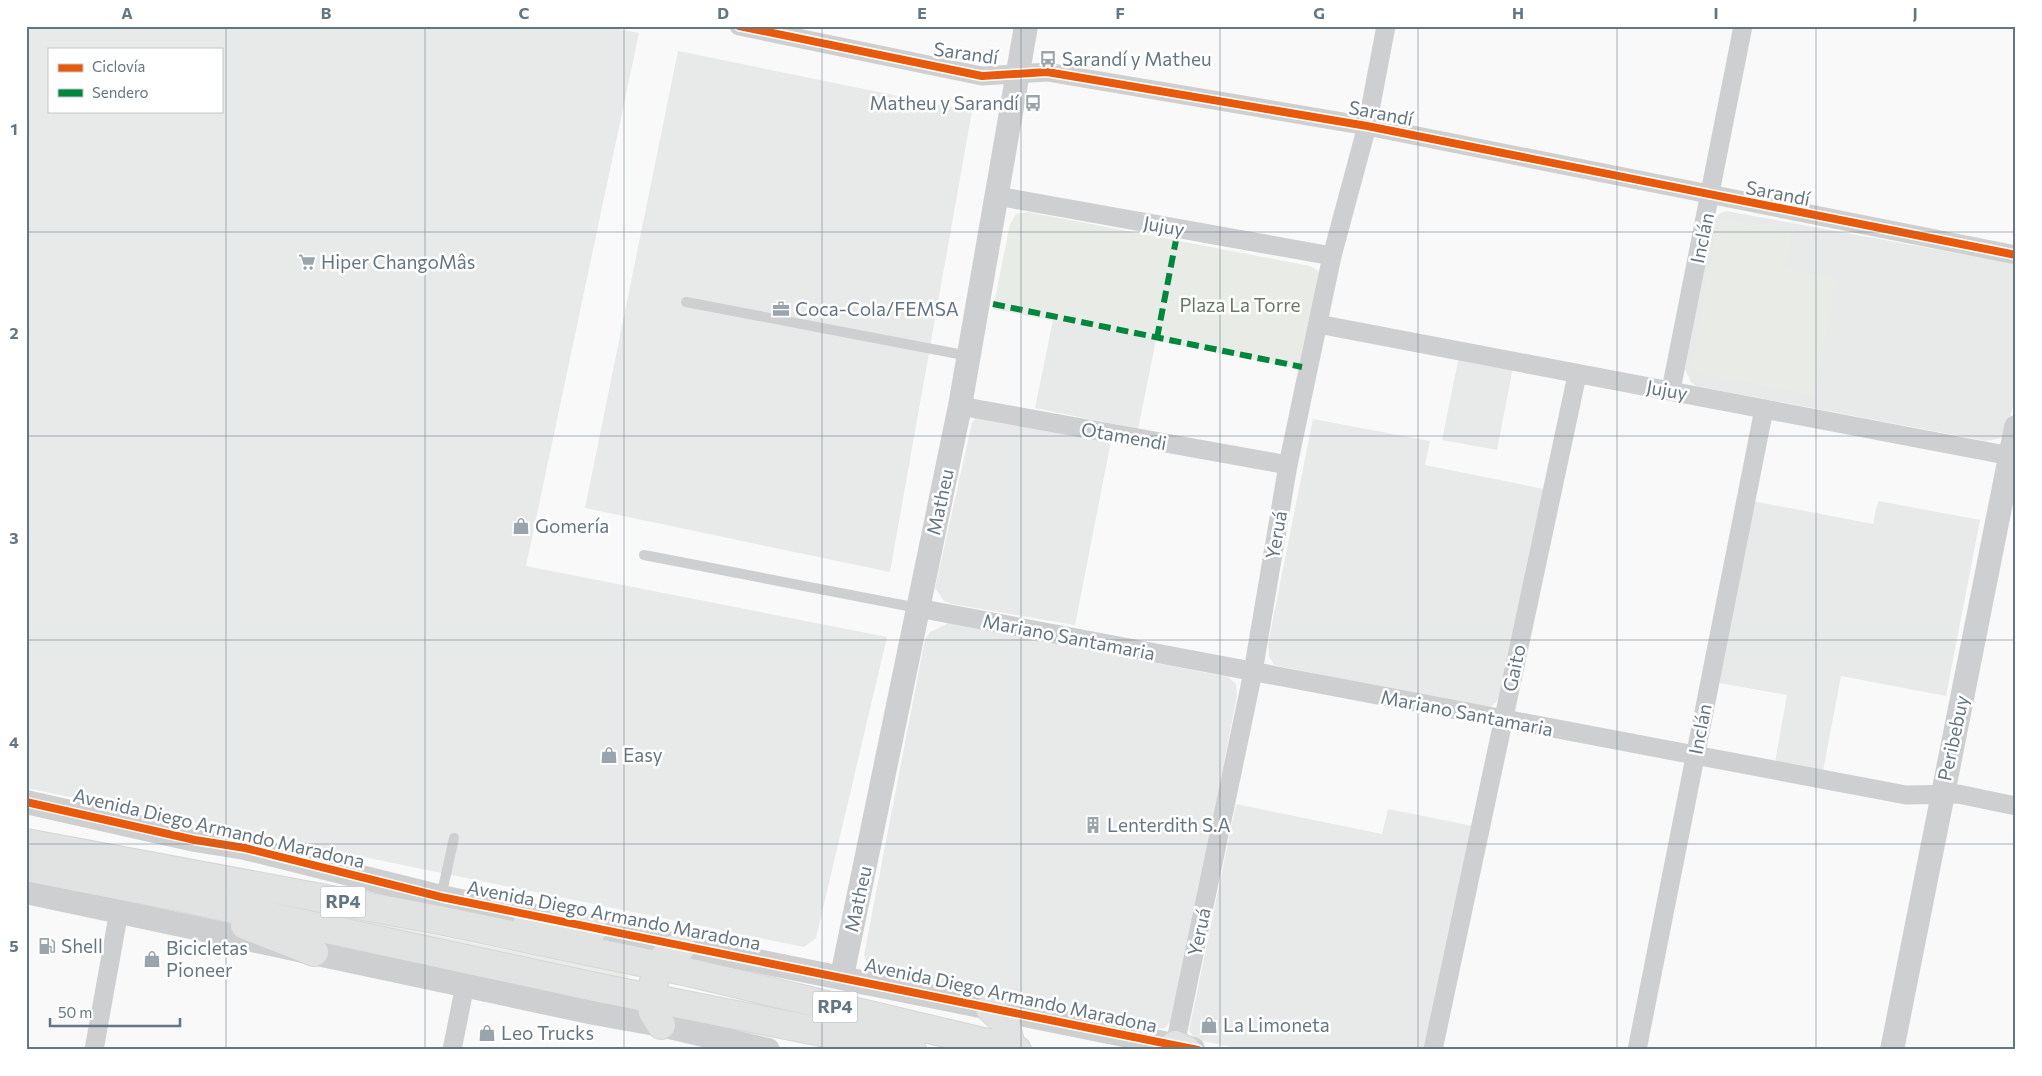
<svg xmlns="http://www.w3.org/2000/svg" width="2042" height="1076" viewBox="0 0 2042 1076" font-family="Commissioner,sans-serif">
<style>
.built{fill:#e8e9e9;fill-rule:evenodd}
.green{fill:#e8ebe6}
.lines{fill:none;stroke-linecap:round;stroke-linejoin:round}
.primary-casing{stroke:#d5d6d7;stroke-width:30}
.service{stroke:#cecfd0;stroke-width:10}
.minor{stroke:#cecfd0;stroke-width:19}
.tertiary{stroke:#cecfd0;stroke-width:24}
.primary{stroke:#e1e2e2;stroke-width:28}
.quiet{stroke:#00873e;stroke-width:6;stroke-dasharray:12 6;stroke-linecap:butt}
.cycleway-casing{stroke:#fff;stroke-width:11}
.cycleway{stroke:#e8590c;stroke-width:8}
.grid{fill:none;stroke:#657683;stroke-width:1;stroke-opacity:0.55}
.labels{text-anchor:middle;stroke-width:5;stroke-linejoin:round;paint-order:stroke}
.shield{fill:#fff;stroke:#939fa8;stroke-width:1}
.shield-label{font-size:18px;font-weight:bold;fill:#657683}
.street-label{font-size:19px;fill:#657683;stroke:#fff}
.poi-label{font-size:19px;fill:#657683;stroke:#fff;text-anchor:start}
.park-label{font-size:19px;fill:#687a64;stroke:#fff}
.neatline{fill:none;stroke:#657683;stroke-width:2}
.grid-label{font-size:16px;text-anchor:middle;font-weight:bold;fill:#657683}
</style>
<rect width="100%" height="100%" fill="#f9f9f9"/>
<!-- built -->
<g class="built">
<path d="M26,26h576l37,7 -113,533 361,71 -71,301 -12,9 -778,-159zM49,49h172v62h-172z"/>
<path d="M678,51l294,60 -82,461 -305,-64z"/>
<path d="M1726,211l290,53v128l-8,37 -7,9 -15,3 -290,-55 -5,-4 -6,-13 28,-148 6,-7z"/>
<path d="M1053,320l103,20 -18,89 -103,-21z"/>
<path d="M1459,356l54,11 -16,83 -55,-10z"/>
<path d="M975,418l136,23 -36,184 -123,-21 -8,-3 -9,-13 37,-165z"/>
<path d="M1313,419l117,22 -5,24 119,24 -42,207 -10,10 -9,2 -209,-43 -5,-9 -1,-12z"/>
<path d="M1753,501l120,23 5,-23 102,19 -34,176 -105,-20 -18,95 -48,-9 12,-67 -68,-12z"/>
<path d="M949,623l279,54 8,7 1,12 -62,320 -10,12 -13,1 -277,-59 -8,-6 -3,-9 61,-316 5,-7z"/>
<path d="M1236,804l146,30 6,-25 85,17 -46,224h-180l-49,-10 -5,-4 -4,-5z"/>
</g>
<!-- green -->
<g class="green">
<path d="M1028,212l282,54 7,4 4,5 -19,94 -309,-60 17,-85 6,-10z"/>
<path d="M1725,219l67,13 -7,37 52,9 -22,118 -119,-23 -5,-7 27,-142z"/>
<path d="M26,852l595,121 9,4 -9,1 -595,-121z"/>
</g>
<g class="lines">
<!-- primary casing -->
<g class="primary-casing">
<g id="primary">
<path d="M26,843l413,77 240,50 338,80"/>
<path d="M26,867l148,29 426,92 312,62"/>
<path d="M245,925l69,27"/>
<path d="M527,925l66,4"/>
<path d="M990,1008l15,14 7,28"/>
<path d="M661,1025l-8,-13 -3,-15 8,-31 11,-15 12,-4"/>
<path d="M1175,1045l11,5"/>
</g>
</g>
<!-- service -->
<g class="service">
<path d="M686,302l283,54"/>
<path d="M644,555l274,53"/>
<path d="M441,897l13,-59"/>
</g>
<!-- minor -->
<g class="minor">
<path d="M739,26l243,50 65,-4 320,54 649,129"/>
<path d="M997,196l335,60"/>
<path d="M1318,324l698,133"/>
<path d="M1671,390l72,-364"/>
<path d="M960,406l328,59"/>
<path d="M918,608l988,187 52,-1 58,12"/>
<path d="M1175,1045l78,-373 35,-207 44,-209 35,-130 19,-100"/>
<path d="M94,1050l25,-139"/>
<path d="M452,1050l13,-65"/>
<path d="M1433,1050l144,-675"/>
<path d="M1637,1050l127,-641"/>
</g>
<!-- tertiary -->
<g class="tertiary">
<path d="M26,802l169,38 50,8 196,49 752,152"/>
<path d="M26,892l568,121 67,12 107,25"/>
<path d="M842,976l118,-570 66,-380"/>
<path d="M1892,1050l124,-623"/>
</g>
<!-- primary -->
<use href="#primary" class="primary"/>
<!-- quiet -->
<g class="quiet">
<path d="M993,304l309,63"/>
<path d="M1157,338l19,-98"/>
</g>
<!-- cycleway casing -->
<g class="cycleway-casing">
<g id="cycleway">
<path d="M739,26l243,50 65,-4 320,54 649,129"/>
<path d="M26,802l169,38 50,8 196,49 757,153"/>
</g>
</g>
<!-- cycleway -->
<use href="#cycleway" class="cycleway"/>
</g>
<!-- grid -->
<path class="grid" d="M226,26v1024M425,26v1024M624,26v1024M822,26v1024M1021,26v1024M1220,26v1024M1418,26v1024M1617,26v1024M1816,26v1024M26,232h1990M26,436h1990M26,640h1990M26,844h1990"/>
<!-- icons -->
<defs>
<g id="bus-bare" transform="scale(1.35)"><path d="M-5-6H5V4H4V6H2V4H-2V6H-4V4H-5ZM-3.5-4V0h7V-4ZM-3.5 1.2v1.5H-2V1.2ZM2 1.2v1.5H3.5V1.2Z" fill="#99a4ac" stroke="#fff" stroke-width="2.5" paint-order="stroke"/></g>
<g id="supermarket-bare" transform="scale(1.35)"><path d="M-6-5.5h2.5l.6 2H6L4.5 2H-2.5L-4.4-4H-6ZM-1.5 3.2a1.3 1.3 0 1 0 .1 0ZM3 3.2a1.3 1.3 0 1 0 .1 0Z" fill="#99a4ac" stroke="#fff" stroke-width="2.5" paint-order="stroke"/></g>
<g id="office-bare" transform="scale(1.35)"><path d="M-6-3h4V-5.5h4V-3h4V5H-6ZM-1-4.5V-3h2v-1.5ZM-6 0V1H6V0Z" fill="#99a4ac" stroke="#fff" stroke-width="2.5" paint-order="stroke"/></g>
<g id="shop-bare" transform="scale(1.35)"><path d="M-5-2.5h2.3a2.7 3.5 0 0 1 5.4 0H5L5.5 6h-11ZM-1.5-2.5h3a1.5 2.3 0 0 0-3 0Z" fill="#99a4ac" stroke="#fff" stroke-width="2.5" paint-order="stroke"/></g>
<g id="building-bare" transform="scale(1.35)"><path d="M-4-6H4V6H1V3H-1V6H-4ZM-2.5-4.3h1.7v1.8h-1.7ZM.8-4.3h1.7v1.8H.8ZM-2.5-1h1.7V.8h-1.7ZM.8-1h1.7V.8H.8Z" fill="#99a4ac" stroke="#fff" stroke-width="2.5" paint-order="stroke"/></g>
<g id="fuel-bare" transform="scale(1.35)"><path d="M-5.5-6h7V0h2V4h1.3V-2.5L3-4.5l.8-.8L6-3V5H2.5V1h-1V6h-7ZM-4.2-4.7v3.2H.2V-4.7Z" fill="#99a4ac" stroke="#fff" stroke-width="2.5" paint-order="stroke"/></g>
</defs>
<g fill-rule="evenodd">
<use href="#bus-bare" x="1048" y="59"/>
<use href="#bus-bare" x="1033" y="103"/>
<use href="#supermarket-bare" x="307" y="262"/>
<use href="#office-bare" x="781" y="309"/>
<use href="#shop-bare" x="521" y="526"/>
<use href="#shop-bare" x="609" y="755"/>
<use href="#building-bare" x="1093" y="825"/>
<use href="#fuel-bare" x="47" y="946"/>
<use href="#shop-bare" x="152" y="959"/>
<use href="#shop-bare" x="1209" y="1025"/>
<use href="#shop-bare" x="487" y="1033"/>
</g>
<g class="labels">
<!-- shield labels -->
<g class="shield">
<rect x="320.5" y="886.5" width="45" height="31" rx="4"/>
<rect x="812.5" y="991.5" width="45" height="31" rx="4"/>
</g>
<g class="shield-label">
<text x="343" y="908">RP4</text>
<text x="835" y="1013">RP4</text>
</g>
<!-- street labels -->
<g class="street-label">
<text transform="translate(966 53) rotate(8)" y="7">Sarandí</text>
<text transform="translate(1381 113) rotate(11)" y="7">Sarandí</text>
<text transform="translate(1778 193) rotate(11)" y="7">Sarandí</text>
<text transform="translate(1164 226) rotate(10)" y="7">Jujuy</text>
<text transform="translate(1702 238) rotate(-78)" y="7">Inclán</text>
<text transform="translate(1667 390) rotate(10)" y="7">Jujuy</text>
<text transform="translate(1124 436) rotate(10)" y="7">Otamendi</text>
<text transform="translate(940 502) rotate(-78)" y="7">Matheu</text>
<text transform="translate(1276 535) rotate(-80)" y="7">Yeruá</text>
<text transform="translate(1069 637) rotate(11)" y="7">Mariano Santamaria</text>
<text transform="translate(1514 668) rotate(-78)" y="7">Gaito</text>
<text transform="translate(1467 713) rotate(11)" y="7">Mariano Santamaria</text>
<text transform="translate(1700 729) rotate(-79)" y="7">Inclán</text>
<text transform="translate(1953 738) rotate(-78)" y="7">Peribebuy</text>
<text transform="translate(219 828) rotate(13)" y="7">Avenida Diego Armando Maradona</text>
<text transform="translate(858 899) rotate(-78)" y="7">Matheu</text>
<text transform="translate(614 915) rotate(11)" y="7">Avenida Diego Armando Maradona</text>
<text transform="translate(1199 932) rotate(-78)" y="7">Yeruá</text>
<text transform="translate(1011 995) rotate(12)" y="7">Avenida Diego Armando Maradona</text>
</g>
<!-- poi labels -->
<g class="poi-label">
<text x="1062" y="66">Sarandí y Matheu</text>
<text x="1019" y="110" text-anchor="end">Matheu y Sarandí</text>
<text x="321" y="269">Hiper ChangoMâs</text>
<text x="795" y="316">Coca-Cola/FEMSA</text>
<text x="535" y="533">Gomería</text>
<text x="623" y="762">Easy</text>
<text x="1107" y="832">Lenterdith S.A</text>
<text x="61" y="953">Shell</text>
<text x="166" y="955">Bicicletas<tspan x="166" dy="22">Pioneer</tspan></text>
<text x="1223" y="1032">La Limoneta</text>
<text x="501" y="1040">Leo Trucks</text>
</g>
<!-- park labels -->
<g class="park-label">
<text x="1240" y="312">Plaza La Torre</text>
</g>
</g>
<!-- border -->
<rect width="2042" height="1076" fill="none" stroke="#ffffff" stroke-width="55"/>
<!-- legend -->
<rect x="48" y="48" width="175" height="65" fill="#ffffff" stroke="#c1c8cd"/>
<rect x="58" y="64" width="25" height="8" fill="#e8590c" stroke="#c1c8cd"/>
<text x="92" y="72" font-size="15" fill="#657683">Ciclovía</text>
<rect x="58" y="89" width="25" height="8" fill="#00873e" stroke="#c1c8cd"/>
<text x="92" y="98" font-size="15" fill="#657683">Sendero</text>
<!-- scale -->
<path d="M50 1018v8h130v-8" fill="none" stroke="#657683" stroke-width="2.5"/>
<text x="58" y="1018" font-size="15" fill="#657683" stroke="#ffffff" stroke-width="4" paint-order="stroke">50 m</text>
<rect x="28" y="28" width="1986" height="1020" class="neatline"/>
<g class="grid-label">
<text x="127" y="19">A</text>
<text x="326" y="19">B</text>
<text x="524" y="19">C</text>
<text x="723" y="19">D</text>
<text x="922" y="19">E</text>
<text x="1120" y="19">F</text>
<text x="1319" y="19">G</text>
<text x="1518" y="19">H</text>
<text x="1716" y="19">I</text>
<text x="1915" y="19">J</text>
<text x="14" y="135">1</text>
<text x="14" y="339">2</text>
<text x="14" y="544">3</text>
<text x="14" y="748">4</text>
<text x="14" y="952">5</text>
</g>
</svg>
